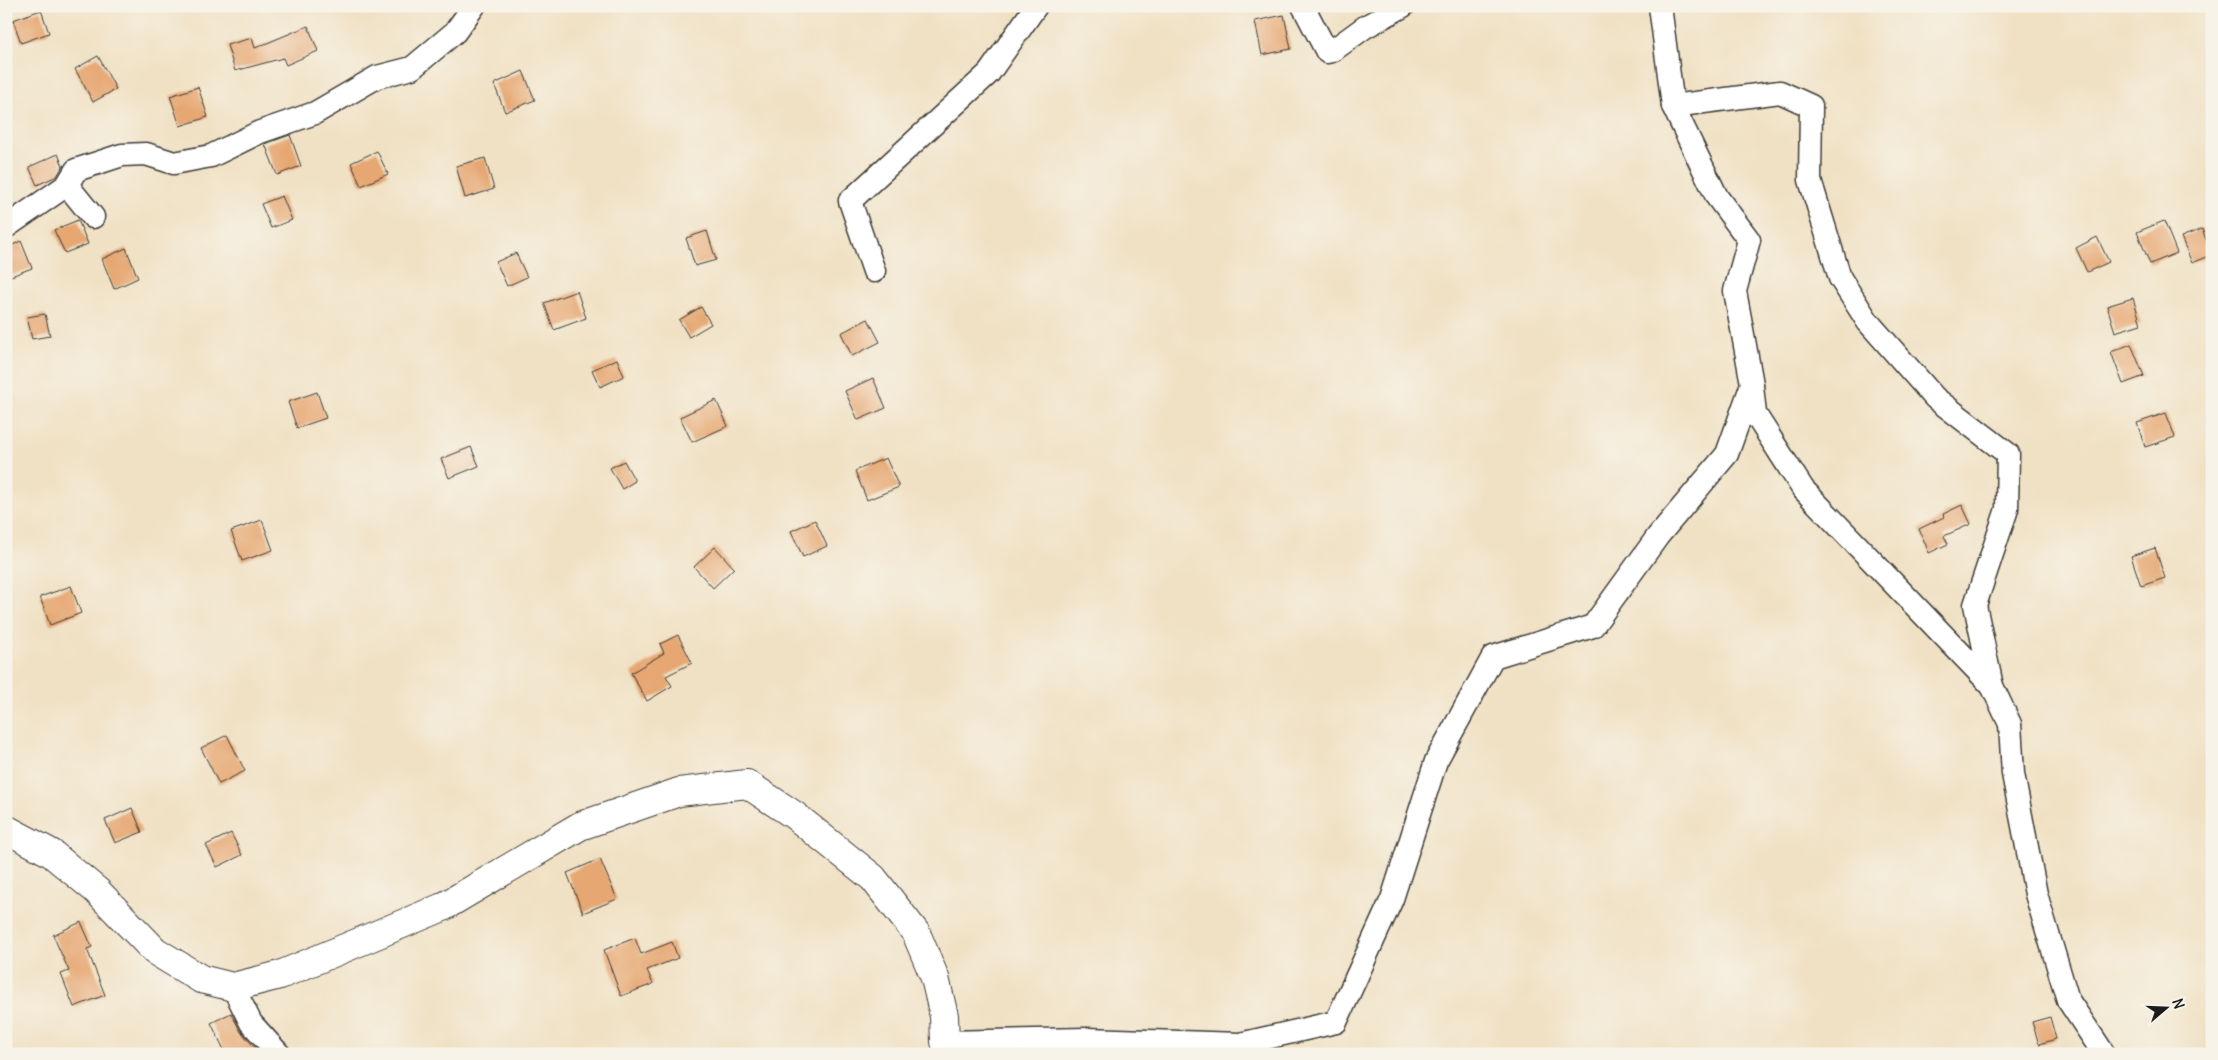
<svg xmlns="http://www.w3.org/2000/svg" width="2218" height="1060" viewBox="0 0 2218 1060" font-family="Delius,sans-serif">
<style>
.building{fill:#e6a772}
.lines{fill:none;stroke-linecap:round;stroke-linejoin:round}
.street-casing{stroke:#3c3a35;stroke-width:25}
.secondary-casing{stroke:#3c3a35;stroke-width:30}
.street{stroke:#fff;stroke-width:22}
.secondary{stroke:#fff;stroke-width:28}
</style>
<rect width="100%" height="100%" fill="#f7f3e8"/>
<filter id="ink" filterUnits="userSpaceOnUse"><feTurbulence type="fractalNoise" baseFrequency=".02" numOctaves="2"/><feDisplacementMap in="SourceGraphic" scale="10" xChannelSelector="R" yChannelSelector="G"/><feConvolveMatrix kernelMatrix="1 2 1 2 8 2 1 2 1" color-interpolation-filters="sRGB"/></filter>
<filter id="wash" filterUnits="userSpaceOnUse"><feTurbulence type="fractalNoise" baseFrequency=".0096" numOctaves="4" result="noise"/><feDisplacementMap in="SourceGraphic" scale="20" xChannelSelector="R" yChannelSelector="G"/><feGaussianBlur stdDeviation="1.12" result="paint"/><feColorMatrix in="noise" values="0 0 0 0 0 0 0 0 0 0 0 0 0 0 0 0 0 1.4 0 .05"/><feComposite in="paint" operator="in"/></filter>
<g filter="url(#wash)">
<rect width="100%" height="100%" fill="#f0e1c4"/>
<g id="blocks">
<!-- building -->
<g class="building">
<path d="M41,10l8,23 -28,10 -8,-23z"/>
<path d="M1284,15l7,34 -29,6 -7,-34z"/>
<path d="M308,26l10,25 -32,14 -3,-7 -48,13 -8,-26 25,-7 3,10z"/>
<path d="M98,56l18,33 -23,13 -18,-33z"/>
<path d="M523,71l12,29 -30,12 -11,-28z"/>
<path d="M198,87l10,30 -28,9 -10,-30z"/>
<path d="M290,135l11,31 -24,9 -12,-31z"/>
<path d="M377,151l11,23 -27,12 -10,-23z"/>
<path d="M58,154l5,12 -6,10 -20,9 -8,-18z"/>
<path d="M485,158l9,31 -29,9 -9,-32z"/>
<path d="M282,196l10,24 -21,8 -10,-24z"/>
<path d="M78,220l10,24 -23,9 -11,-23z"/>
<path d="M2164,221l13,32 -27,11 -13,-32z"/>
<path d="M2202,229l10,26 -20,8 -11,-26z"/>
<path d="M707,231l9,29 -21,6 -9,-28z"/>
<path d="M2097,237l12,25 -22,10 -11,-24z"/>
<path d="M21,241l11,27 -26,10v-30z"/>
<path d="M126,248l12,30 -24,11 -12,-30z"/>
<path d="M516,253l11,24 -20,9 -11,-24z"/>
<path d="M577,291l9,27 -32,12 -10,-27z"/>
<path d="M2133,298l8,26 -26,8 -8,-26z"/>
<path d="M701,307l10,17 -22,13 -10,-17z"/>
<path d="M45,314l5,22 -18,3 -5,-22z"/>
<path d="M868,319l12,23 -28,14 -11,-23z"/>
<path d="M2131,344l13,32 -21,8 -12,-32z"/>
<path d="M617,359l7,17 -24,11 -8,-17z"/>
<path d="M873,378l13,30 -28,12 -13,-29z"/>
<path d="M317,392l9,26 -29,10 -9,-26z"/>
<path d="M716,400l12,26 -36,16 -12,-25z"/>
<path d="M2166,413l9,24 -30,10 -8,-24z"/>
<path d="M471,447l8,19 -30,12 -8,-19z"/>
<path d="M886,458l13,29 -32,13 -12,-29z"/>
<path d="M624,461l11,20 -13,8 -12,-21z"/>
<path d="M1962,505l9,19 -27,12 4,8 -19,9 -10,-24 25,-12 -1,-3z"/>
<path d="M262,520l11,30 -31,11 -11,-30z"/>
<path d="M815,520l12,26 -24,11 -12,-26z"/>
<path d="M715,547l19,21 -21,20 -19,-21z"/>
<path d="M2155,548l10,30 -24,8 -10,-30z"/>
<path d="M71,586l10,27 -31,12 -10,-28z"/>
<path d="M678,635l14,28 -26,13 6,10 -25,15 -16,-28 33,-20 -4,-9z"/>
<path d="M227,735l18,36 -26,13 -18,-36z"/>
<path d="M132,808l10,24 -27,11 -10,-23z"/>
<path d="M231,833l11,22 -25,12 -11,-22z"/>
<path d="M600,859l17,40 -34,14 -16,-40z"/>
<path d="M81,922l11,25 -5,2 18,46 -31,12 -13,-33 8,-3 -16,-36z"/>
<path d="M635,938l6,16 31,-12 6,16 -31,12 6,14 -32,12 -17,-46z"/>
<path d="M231,1013l10,19 20,22h-35l-15,-31z"/>
<path d="M2050,1017l6,22 -17,5 -7,-22z"/>
</g>
</g>
</g>
<g filter="url(#ink)">
<use href="#blocks" fill-opacity="0" stroke="#3c3a35" stroke-width="1"/>
<g class="lines">
<!-- street casing -->
<g class="street-casing">
<g id="street">
<path d="M1303,6l24,46 5,-1 33,-24 38,-21"/>
<path d="M1673,106l107,-14 31,14 -1,74 30,98 28,44 67,76 73,56 -1,55 -32,96 17,81 18,38 3,50 23,120 32,106 36,54"/>
<path d="M67,185l26,32"/>
<path d="M6,227l61,-42 9,-15 46,-15 24,-1 28,9 37,-7 49,-24 55,-19 62,-36 35,-9 43,-36 19,-26"/>
<path d="M874,271l-24,-70 139,-128 47,-67"/>
<path d="M1752,386l3,28 48,75 189,197"/>
<path d="M233,987l18,36 28,31"/>
<path d="M945,1042l142,-3 153,5 96,-22 56,-123 44,-138 57,-104 100,-31 65,-90 69,-82 25,-70 -17,-93 14,-51 -32,-43 -44,-91 -13,-100"/>
</g>
</g>
<!-- secondary casing -->
<g class="secondary-casing">
<path id="secondary" d="M6,829l45,24 46,38 58,60 46,28 32,8 47,-12 163,-68 137,-81 99,-34 68,-8 47,31 79,63 43,55 19,45 9,38 1,26 9,12"/>
</g>
<!-- street -->
<use href="#street" class="street"/>
<!-- secondary -->
<use href="#secondary" class="secondary"/>
</g>
</g>
<!-- margin -->
<rect width="2218" height="1060" fill="none" stroke="#f7f3e8" stroke-width="25"/>
<!-- north arrow -->
<g transform="translate(2166 1008) rotate(71)" stroke="#f7f3e8" stroke-width="4" paint-order="stroke">
<path d="M0-4L9 19L0 12L-9 19Z" fill="#1c1c1c"/>
<text y="-8" font-size="14" font-weight="bold" text-anchor="middle" fill="#1c1c1c">N</text>
</g>
</svg>
